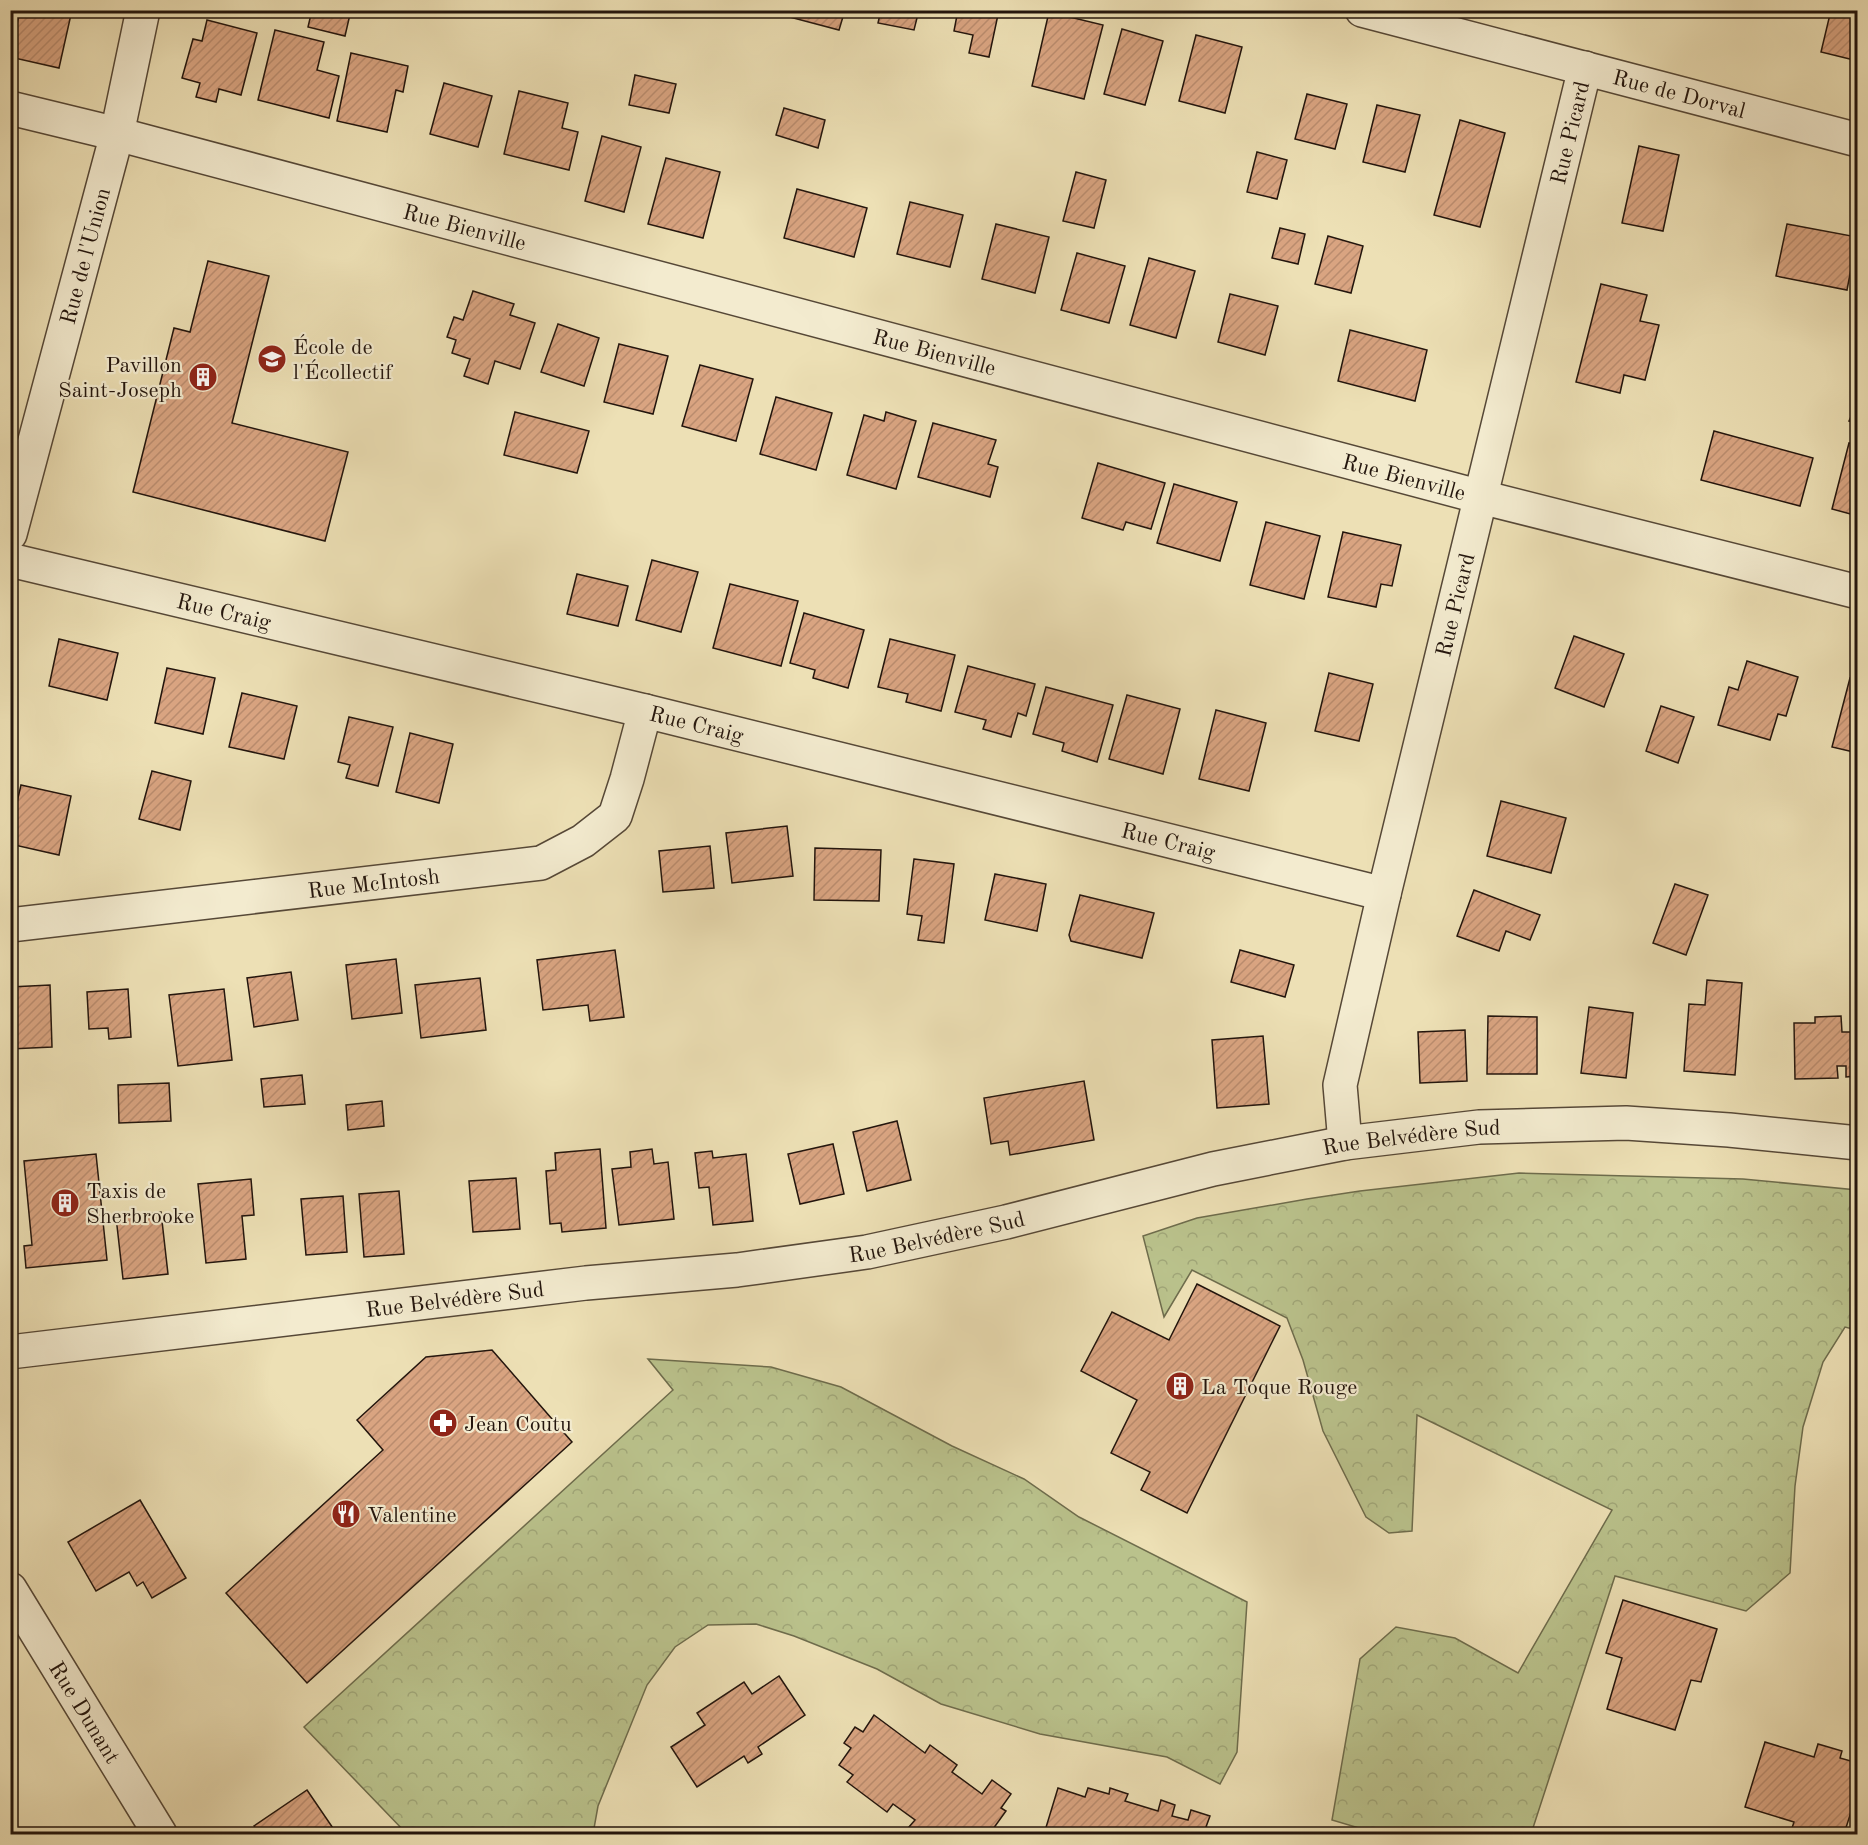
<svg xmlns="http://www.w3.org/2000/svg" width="1868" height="1845" viewBox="0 0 1868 1845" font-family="'Old Standard TT',serif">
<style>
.forest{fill:url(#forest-crowns);stroke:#6e6c4c;stroke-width:1.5}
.building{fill:url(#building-hatch);stroke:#23150d;stroke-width:1.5}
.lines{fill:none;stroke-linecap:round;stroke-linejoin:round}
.minor-casing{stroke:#564837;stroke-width:36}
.tertiary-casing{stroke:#564837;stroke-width:36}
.minor{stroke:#f3ebcf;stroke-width:33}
.tertiary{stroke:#f3ebcf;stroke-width:33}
.labels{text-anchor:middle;stroke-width:4.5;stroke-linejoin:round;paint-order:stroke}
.street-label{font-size:22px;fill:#23150d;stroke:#f3ebcf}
.poi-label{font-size:22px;fill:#23150d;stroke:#f3ebcf;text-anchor:start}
</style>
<defs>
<pattern id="forest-crowns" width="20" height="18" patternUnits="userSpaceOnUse" patternTransform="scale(1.5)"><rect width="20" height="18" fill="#bac28c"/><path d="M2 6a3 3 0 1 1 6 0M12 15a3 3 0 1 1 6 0" fill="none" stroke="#a0a678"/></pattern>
<pattern id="building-hatch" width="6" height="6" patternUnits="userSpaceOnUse" patternTransform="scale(1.5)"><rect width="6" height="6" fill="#d9a481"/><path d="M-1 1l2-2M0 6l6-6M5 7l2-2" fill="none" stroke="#ba8c6e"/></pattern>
</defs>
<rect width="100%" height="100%" fill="#ede0b5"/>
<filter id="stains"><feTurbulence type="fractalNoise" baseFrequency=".00333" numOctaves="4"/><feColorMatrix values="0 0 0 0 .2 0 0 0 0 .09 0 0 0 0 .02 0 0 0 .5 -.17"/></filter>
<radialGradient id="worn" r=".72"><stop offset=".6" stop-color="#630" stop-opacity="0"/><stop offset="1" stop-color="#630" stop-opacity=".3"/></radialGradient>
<!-- forest -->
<g class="forest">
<path d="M1519,1173l224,6 114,11v140l-12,-3 -22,35 -20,65 -8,59 -5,87 -44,38 -131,-35 -84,258h-152l-47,-14 28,-161 36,-32 59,11 63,35 94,-163 -195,-95 -5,116 -23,2 -23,-16 -43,-86 -20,-71 -16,-42 -95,-48 -28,47 -21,-81 54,-18 110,-19 53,-8z"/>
<path d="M648,1359l123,8 70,20 111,59 72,33 55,38 168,85 -10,150 -17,32 -53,-27 -127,-23 -99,-30 -64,-35 -83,-33 -38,-12 -48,1 -33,22 -28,38 -49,121 -5,28h-186l-103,-107 369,-337z"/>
</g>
<!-- building -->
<g class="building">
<path d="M20,10h52l-13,58 -49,-11z"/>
<path d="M312,10h39l-6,26 -37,-9z"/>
<path d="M783,10h62l-6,20 -57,-15z"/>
<path d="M881,10h38l-5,20 -36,-7z"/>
<path d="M958,10h41l-10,47 -20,-4 4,-18 -19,-4z"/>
<path d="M1831,10h27v51l-37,-9z"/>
<path d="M1049,12l54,13 -19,74 -52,-13z"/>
<path d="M207,20l50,13 -16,62 -22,-6 -3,13 -20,-5 4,-14 -18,-5 11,-39 9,2z"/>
<path d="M1122,29l41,12 -18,64 -41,-11z"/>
<path d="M275,30l49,12 -7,28 22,6 -10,42 -71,-18z"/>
<path d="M1196,35l46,12 -17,66 -46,-12z"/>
<path d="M351,53l57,13 -5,26 -7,-2 -9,42 -50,-11z"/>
<path d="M635,75l41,9 -7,29 -40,-8z"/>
<path d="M444,83l48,13 -14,51 -48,-13z"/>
<path d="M519,91l49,12 -6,25 16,4 -9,38 -65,-16z"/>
<path d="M1307,94l40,10 -12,45 -40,-10z"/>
<path d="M1377,105l43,10 -15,57 -42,-10z"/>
<path d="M784,108l41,12 -7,28 -42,-13z"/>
<path d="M1460,120l45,13 -25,94 -46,-12z"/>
<path d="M602,136l39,11 -17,65 -39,-11z"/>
<path d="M1639,146l40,9 -16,76 -41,-8z"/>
<path d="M1257,152l30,8 -10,39 -30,-7z"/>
<path d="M666,158l54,14 -17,66 -55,-14z"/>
<path d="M1076,172l30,8 -12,48 -31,-7z"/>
<path d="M797,189l70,19 -13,49 -70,-19z"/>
<path d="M910,202l53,13 -13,52 -53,-13z"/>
<path d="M996,224l53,13 -14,56 -53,-14z"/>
<path d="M1787,224l70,13 -10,53 -71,-14z"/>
<path d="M1280,228l25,6 -7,30 -26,-6z"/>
<path d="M1328,236l35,10 -12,47 -36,-9z"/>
<path d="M1077,253l48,13 -16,57 -48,-13z"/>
<path d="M1149,258l46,13 -19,67 -46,-13z"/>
<path d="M208,261l61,15 -37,147 116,29 -23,89 -192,-49 41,-164 16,4z"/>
<path d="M1601,284l46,11 -7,26 19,4 -14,55 -21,-5 -4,18 -44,-11z"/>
<path d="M473,291l41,13 -4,11 25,8 -15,46 -25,-8 -7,23 -24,-8 6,-17 -18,-6 4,-13 -9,-3 7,-20 9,3z"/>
<path d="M1230,294l48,12 -13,49 -47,-13z"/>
<path d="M558,324l41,14 -15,48 -43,-14z"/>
<path d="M1350,330l77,20 -12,51 -77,-20z"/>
<path d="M619,344l49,12 -15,58 -49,-12z"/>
<path d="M700,365l53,14 -17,62 -54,-15z"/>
<path d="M776,397l56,16 -16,57 -56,-16z"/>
<path d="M1858,401v23l-9,-3z"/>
<path d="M515,412l74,19 -12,42 -73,-18z"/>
<path d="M886,412l30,9 -20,68 -49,-14 17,-60 20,6z"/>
<path d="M933,423l63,17 -8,24 10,3 -8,30 -72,-20z"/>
<path d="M1714,431l99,27 -13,48 -99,-26z"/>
<path d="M1849,443l9,2v71l-26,-7z"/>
<path d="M1098,463l67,20 -14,46 -25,-7 -3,8 -41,-12z"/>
<path d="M1174,484l63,18 -17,59 -63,-18z"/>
<path d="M1266,522l54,14 -16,63 -54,-14z"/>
<path d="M1343,532l58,13 -9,41 -11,-2 -5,23 -48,-10z"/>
<path d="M652,560l46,12 -17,60 -45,-12z"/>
<path d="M577,574l51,12 -10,40 -51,-12z"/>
<path d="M730,584l68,17 -17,65 -68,-18z"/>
<path d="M804,613l60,17 -16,58 -35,-10 2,-8 -25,-7z"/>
<path d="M1574,636l50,18 -20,53 -49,-19z"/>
<path d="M59,639l59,14 -11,47 -58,-14z"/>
<path d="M890,639l65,16 -14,56 -35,-9 2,-8 -30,-7z"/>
<path d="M1747,661l51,16 -12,39 -8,-2 -8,26 -52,-15 11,-38 9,3z"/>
<path d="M968,666l67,18 -9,32 -8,-3 -7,24 -28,-8 3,-9 -31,-8z"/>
<path d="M167,668l48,10 -12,56 -48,-11z"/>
<path d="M1329,673l44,11 -14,57 -44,-10z"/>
<path d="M1850,678l8,2v73l-26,-6z"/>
<path d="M1046,687l67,18 -16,57 -35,-11 2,-8 -31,-9z"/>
<path d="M242,693l55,13 -13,53 -55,-12z"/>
<path d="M1127,695l53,14 -17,65 -54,-15z"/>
<path d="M1661,706l33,11 -16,46 -32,-12z"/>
<path d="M1216,710l50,13 -17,68 -50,-12z"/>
<path d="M349,717l44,10 -15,59 -32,-8 4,-13 -12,-3z"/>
<path d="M410,733l43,11 -14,59 -43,-11z"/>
<path d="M152,771l39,10 -11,49 -41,-11z"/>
<path d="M21,785l50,11 -12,59 -49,-11v-12z"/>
<path d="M1501,801l65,17 -15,55 -64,-17z"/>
<path d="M787,826l6,50 -61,7 -6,-50z"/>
<path d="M710,846l4,42 -51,4 -4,-41z"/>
<path d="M815,848l66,2 -2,51 -65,-1z"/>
<path d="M914,859l40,5 -10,79 -26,-3 4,-24 -15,-2z"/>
<path d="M995,874l51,10 -9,47 -52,-11z"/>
<path d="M1675,884l33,11 -22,60 -33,-12z"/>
<path d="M1474,890l66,25 -10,25 -24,-9 -7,20 -42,-15z"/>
<path d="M1080,895l74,18 -12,45 -71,-17 -2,-6z"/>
<path d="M615,950l9,67 -34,4 -2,-16 -45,5 -6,-50z"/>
<path d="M1240,950l54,15 -9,32 -54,-15z"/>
<path d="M396,959l6,54 -50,6 -6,-54z"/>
<path d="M291,972l7,48 -44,7 -7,-49z"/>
<path d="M480,978l6,52 -65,8 -6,-53z"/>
<path d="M1707,980l35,3 -7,92 -51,-4 5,-67 16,1z"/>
<path d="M50,985l2,62 -42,2v-62z"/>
<path d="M128,989l3,48 -22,2 -1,-11 -19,1 -2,-37z"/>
<path d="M224,989l8,71 -54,6 -9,-71z"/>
<path d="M1589,1007l44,6 -7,65 -45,-5z"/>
<path d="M1488,1016l49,1v57h-50z"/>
<path d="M1841,1016l1,16h12v-10l4,-1v55l-12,1v-11h-9l1,12 -43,1 -1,-56h21v-6z"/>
<path d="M1465,1030l2,51 -47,2 -2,-51z"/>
<path d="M1263,1036l6,68 -52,4 -5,-68z"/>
<path d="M302,1075l3,29 -41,3 -3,-28z"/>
<path d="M1084,1081l10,59 -84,15 -2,-14 -17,3 -7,-46z"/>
<path d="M169,1083l2,38 -52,2 -1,-38z"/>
<path d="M382,1101l2,25 -36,4 -2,-25z"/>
<path d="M897,1121l14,59 -44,11 -14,-59z"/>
<path d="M833,1144l11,50 -44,10 -12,-50z"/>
<path d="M600,1149l6,79 -44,4 -1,-9 -11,1 -4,-53 10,-1 -1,-17z"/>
<path d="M652,1149l2,15 14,-2 6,57 -55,6 -7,-56 19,-2 -1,-15z"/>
<path d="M712,1151l1,7 33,-4 7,67 -40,4 -4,-38 -10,1 -4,-35z"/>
<path d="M96,1154l11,106 -81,8 -2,-22 8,-1 -8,-84z"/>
<path d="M516,1178l4,51 -47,3 -4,-51z"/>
<path d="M251,1179l3,36 -12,1 4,43 -40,4 -8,-79z"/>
<path d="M399,1191l5,63 -40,3 -5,-63z"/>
<path d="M343,1196l4,56 -41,3 -5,-56z"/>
<path d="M161,1212l7,62 -45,5 -7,-62z"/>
<path d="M1197,1284l83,42 -93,187 -46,-23 9,-18 -39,-19 26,-53 -56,-29 31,-59 57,28z"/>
<path d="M492,1350l80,92 -265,241 -81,-90 157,-143 -26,-30 69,-63z"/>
<path d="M140,1500l46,78 -34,20 -9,-16 -6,4 -8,-14 -33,19 -28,-49z"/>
<path d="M1623,1600l94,29 -16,53 -10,-2 -16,50 -68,-21 15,-51 -16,-5z"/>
<path d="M779,1676l26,39 -47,32 4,7 -14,9 -4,-7 -47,31 -26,-40 34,-22 -8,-12 47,-31 8,12z"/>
<path d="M874,1715l51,38 5,-8 27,20 -5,7 30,22 10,-14 19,14 -10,14 5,3 -13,18 5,5h-80l-9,-7 6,-7 -22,-16 -6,8 -40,-30 6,-7 -14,-10 12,-17 -7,-5 11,-16 8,5z"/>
<path d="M1765,1742l49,15 4,-13 24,7 -2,7 18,5v27l-14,44h-54l4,-12 -49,-15z"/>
<path d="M1058,1788l27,9 3,-9 21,6 1,-6 18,6 -3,7 33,10 3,-11 14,5 -3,11 16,4 3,-10 19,6 -4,11 4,2 -1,5h-165z"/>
<path d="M307,1790l30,44h-78l-5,-8z"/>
</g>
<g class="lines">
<!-- minor casing -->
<g class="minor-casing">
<g id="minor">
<path id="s1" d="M1362,10l496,130"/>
<path id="s2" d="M10,108l107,26 1364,363 377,95"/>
<path id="s3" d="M10,560l635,151 739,183"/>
<path id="s4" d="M10,925l531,-62 42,-22 32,-25 12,-37 18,-68"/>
<path id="s5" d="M1345,1143l-5,-58 44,-191 201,-826"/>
</g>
</g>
<!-- tertiary casing -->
<g class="tertiary-casing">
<g id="tertiary">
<path id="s6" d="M10,534l107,-400 26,-124"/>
<path id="s7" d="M10,1352l576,-69 151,-13 130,-18 139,-30 207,-53 132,-26 134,-16 147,-4 103,7 129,13"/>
<path id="s8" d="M10,1589l150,245"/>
</g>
</g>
<!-- minor -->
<use href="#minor" class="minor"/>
<!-- tertiary -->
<use href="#tertiary" class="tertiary"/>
</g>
<!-- icons -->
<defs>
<g id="school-disc" transform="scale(1.5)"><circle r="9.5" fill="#8f2418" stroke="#f3ebcf"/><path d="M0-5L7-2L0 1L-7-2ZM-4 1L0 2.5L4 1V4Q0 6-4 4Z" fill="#fff"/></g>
<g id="building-disc" transform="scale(1.5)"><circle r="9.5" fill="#8f2418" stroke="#f3ebcf"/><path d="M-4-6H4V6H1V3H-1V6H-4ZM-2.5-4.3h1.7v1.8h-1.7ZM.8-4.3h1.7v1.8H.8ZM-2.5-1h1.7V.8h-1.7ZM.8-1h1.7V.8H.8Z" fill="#fff"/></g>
<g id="pharmacy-disc" transform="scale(1.5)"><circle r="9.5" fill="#8f2418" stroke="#f3ebcf"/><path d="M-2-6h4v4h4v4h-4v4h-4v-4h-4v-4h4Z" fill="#fff"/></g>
<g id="restaurant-disc" transform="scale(1.5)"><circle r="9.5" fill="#8f2418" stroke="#f3ebcf"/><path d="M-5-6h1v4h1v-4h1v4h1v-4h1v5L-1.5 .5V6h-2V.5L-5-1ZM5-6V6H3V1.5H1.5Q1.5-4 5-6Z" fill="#fff"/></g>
</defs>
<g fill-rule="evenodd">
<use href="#school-disc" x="272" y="359"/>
<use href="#building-disc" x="203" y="377"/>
<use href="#building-disc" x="65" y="1203"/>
<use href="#building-disc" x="1180" y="1386"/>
<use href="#pharmacy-disc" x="443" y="1423"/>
<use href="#restaurant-disc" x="346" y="1514"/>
</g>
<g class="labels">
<!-- street labels -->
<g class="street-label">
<text dy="8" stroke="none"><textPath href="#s1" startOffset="328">Rue de Dorval</textPath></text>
<text dy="8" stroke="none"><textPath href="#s5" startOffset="1038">Rue Picard</textPath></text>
<text dy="8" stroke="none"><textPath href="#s2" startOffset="470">Rue Bienville</textPath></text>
<text dy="8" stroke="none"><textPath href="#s6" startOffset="288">Rue de l'Union</textPath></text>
<text dy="8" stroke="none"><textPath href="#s2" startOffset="956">Rue Bienville</textPath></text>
<text dy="8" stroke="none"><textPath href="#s2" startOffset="1442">Rue Bienville</textPath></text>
<text dy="8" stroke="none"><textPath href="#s5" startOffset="552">Rue Picard</textPath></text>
<text dy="8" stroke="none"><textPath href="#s3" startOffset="220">Rue Craig</textPath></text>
<text dy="8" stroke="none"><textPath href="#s3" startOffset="706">Rue Craig</textPath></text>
<text dy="8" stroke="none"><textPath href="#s3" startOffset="1192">Rue Craig</textPath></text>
<text dy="8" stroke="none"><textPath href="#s4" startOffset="366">Rue McIntosh</textPath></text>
<text dy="8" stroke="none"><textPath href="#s7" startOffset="1420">Rue Belvédère Sud</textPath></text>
<text dy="8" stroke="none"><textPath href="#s7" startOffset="934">Rue Belvédère Sud</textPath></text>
<text dy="8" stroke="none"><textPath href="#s7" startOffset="448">Rue Belvédère Sud</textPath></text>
<text dy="8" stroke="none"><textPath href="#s8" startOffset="144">Rue Dunant</textPath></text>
</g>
<!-- poi labels -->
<g class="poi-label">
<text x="293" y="354">École de<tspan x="293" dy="25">l'Écollectif</tspan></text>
<text x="182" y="372" text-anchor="end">Pavillon<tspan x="182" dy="25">Saint-Joseph</tspan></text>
<text x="86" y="1198">Taxis de<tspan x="86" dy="25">Sherbrooke</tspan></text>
<text x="1201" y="1394">La Toque Rouge</text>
<text x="464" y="1431">Jean Coutu</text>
<text x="367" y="1522">Valentine</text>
</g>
</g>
<!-- margin -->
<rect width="1868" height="1845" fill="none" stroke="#ede0b5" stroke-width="36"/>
<rect x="12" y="12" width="1844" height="1821" fill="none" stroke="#23150d" stroke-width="3"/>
<rect x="18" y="18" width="1832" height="1809" fill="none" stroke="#23150d" stroke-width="1.5"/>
<rect width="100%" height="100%" filter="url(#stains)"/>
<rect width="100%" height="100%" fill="url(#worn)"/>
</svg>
